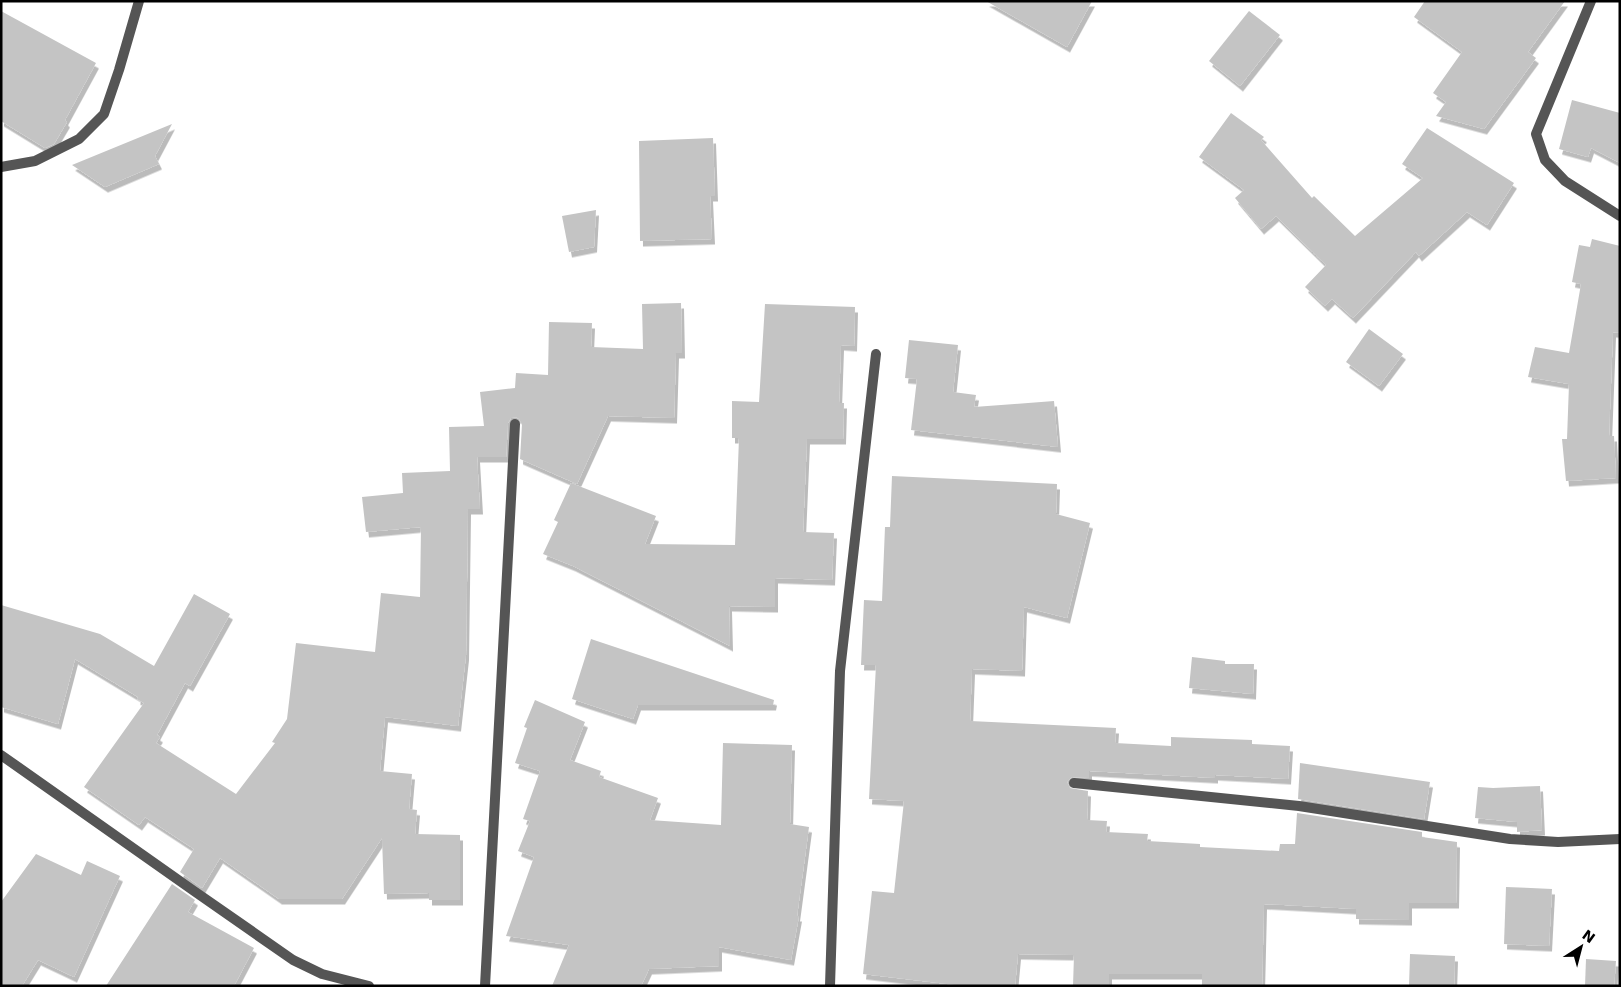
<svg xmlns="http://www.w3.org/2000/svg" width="1621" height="987" viewBox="0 0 1621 987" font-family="'DejaVu Sans',sans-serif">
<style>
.building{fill:#c4c4c4;filter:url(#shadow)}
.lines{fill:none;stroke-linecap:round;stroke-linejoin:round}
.minor{stroke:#555;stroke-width:10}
</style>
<defs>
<filter id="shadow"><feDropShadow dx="3" dy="5.5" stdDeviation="0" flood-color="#0004"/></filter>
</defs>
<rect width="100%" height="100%" fill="#fff"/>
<!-- building -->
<g class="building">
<path d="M986,1h106l-25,46z"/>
<path d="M1425,1h140l-37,51 8,6 -52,71 -48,-13 10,-14 -13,-9 29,-41 -48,-35z"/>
<path d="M1,11l95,52 -31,57 2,2 -13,22 -9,4 -44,-27z"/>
<path d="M1249,11l31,24 -40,51 -31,-25z"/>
<path d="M1572,100l48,13v50l-29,-15 -3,9 -29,-8z"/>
<path d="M1231,113l33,24 -3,3 51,58 2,-2 41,40 68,-58 -21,-14 25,-36 87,55 -27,42 -20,-13 -48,44 -3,-4 -63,66 -21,-19 -7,7 -20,-19 21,-22 -50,-49 -15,13 -26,-31 9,-8 -45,-33z"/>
<path d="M172,124l-17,32 4,8 -54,23 -33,-22z"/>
<path d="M713,138l2,58h-5l2,43 -72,2 -1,-100z"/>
<path d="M596,210l-2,37 -25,5 -7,-36z"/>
<path d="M1592,239l28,7v87l-7,-1 -4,104h5l2,42 -50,3 -4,-42h5l2,-55 -41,-7 7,-30 34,6 12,-69 -9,-2 7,-37 11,2z"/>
<path d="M681,303l1,50h-6l-2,65 -66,-2 -31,68 -57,-25 2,-35 -3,-5 -3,-2 -5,1 -3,5 -2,34h-29l3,52h-12l-2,146 -8,71 -73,-9 -5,54 32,3 -3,35 8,1 -2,24 45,1v65h-31v-7l-45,1 -2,-56 -40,61h-63l-59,-41 -18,30 -22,-16 14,-23 -49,-32 -6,8 -55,-38 60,-84 -7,-4 1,-2 -63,-38 -17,65 -57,-17v-102l99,29 54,32 40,-72 36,20 -40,72 -5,-3 -28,52 3,2 -4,6 80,51 39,-51 -3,-1 15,-23 9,-76 79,9 6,-59 39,4 1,-70 -55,5 -4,-35 41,-4 -1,-20 48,-2 -1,-44 35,-1 -4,-34 35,-4 1,-15 32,2 1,-53 43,1 -1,24 52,2 -1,-45z"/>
<path d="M765,304l90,3 -1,39 -13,-1 -2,58h5l-1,36h-36l-4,93 31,1 -2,47 -57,-2v29l-46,-1 1,40 -157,-80 -30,-12 15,-32 -4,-2 17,-37 85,33 -11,28 90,1 4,-107h-7v-37l27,1z"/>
<path d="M1369,329l34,25 -24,32 -33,-24z"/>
<path d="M909,340l49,5 -5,47 23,3 -2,12 80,-6 4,46 -147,-17 6,-51 -12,-1z"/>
<path d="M892,476l165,8 -1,30 34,9 -23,95 -43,-11 -2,64 -50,-2 -2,52 146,7 -1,15 56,3v-9l81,3v4l38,2 -2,33 -73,-4v3l-126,-7v7l-17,-1 -5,5 3,6 18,3 -1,29 20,1 -1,11 42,2 -1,7 53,3v3l79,4 1,-7h15l2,-31 125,19v5l35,5 -1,61h-47v17l-53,-1v-10l-92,-5 -2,82h-60v-12h-93v12h-36l1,-31 -56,-1 -3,32h-51l-101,-12 9,-83 22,2 10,-92 -35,-2 7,-134h-15l3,-65 18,1 3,-74h5z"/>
<path d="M591,639l183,61 -1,5h-135l-5,14 -61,-20z"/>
<path d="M1192,657l33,4v3h29l-1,30 -64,-6z"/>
<path d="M535,700l50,22 -15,38 31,11 -2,6 59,21 -8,22 71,5 2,-82 69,2 -2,79 19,3 -12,89h2l-8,44 -72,-13v19l-70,3 -8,17h-89l17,-41 -63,-9 28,-79 -16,-6 12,-30 -7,-2 17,-48 -25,-8 12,-35 -3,-1z"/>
<path d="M1300,763l130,19 -6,37 -126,-20z"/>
<path d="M1540,786l2,44 -25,2v-10l-42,-4 3,-31 15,1z"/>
<path d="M36,854l45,21 6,-14 33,15 -46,101 -36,-17 -16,26h-21v-84z"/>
<path d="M172,884l23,16 -7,12 66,36 -20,38h-128z"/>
<path d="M1506,887l46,2 -3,57 -45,-2z"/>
<path d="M1410,954l45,2 -1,30h-45z"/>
<path d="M1586,959l30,2 -2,25h-29z"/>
</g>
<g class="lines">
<!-- minor -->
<g class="minor">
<path d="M1591,1l-55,133 9,26 20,21 55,35"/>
<path d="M1,167l34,-6 44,-22 25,-25 15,-44 20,-69"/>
<path d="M1,755l193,136 99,69 29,14 47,12"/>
<path d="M1074,783l225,23 211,33 48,3 62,-3"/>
<path d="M485,986l30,-562"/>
<path d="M830,986l10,-315 36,-317"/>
</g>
</g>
<!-- border -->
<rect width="1621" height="987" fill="none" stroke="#000000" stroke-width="5"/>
<!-- north arrow -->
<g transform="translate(1581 947) rotate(36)" stroke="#ffffff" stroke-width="4" paint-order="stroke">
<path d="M0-4L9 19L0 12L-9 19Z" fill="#000000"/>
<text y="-8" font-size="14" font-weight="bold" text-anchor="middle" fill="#000000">N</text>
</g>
</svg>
